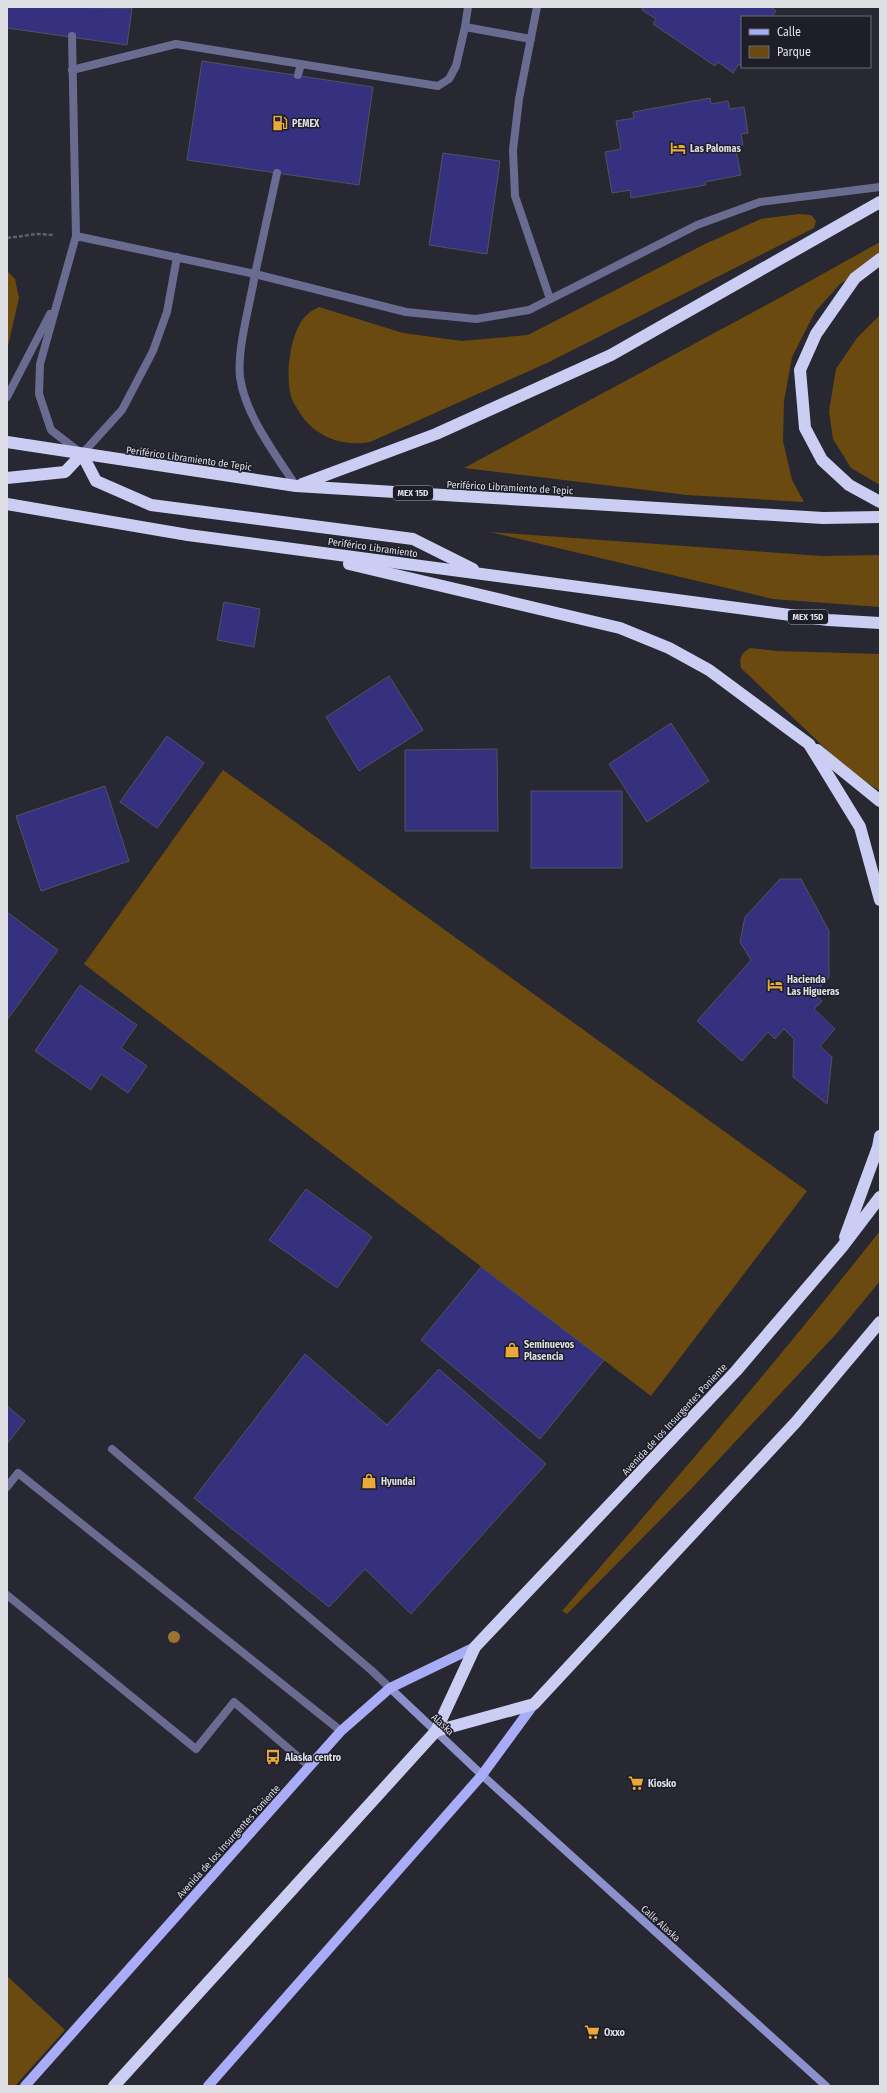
<svg xmlns="http://www.w3.org/2000/svg" width="887" height="2093" viewBox="0 0 887 2093" font-family="'Fira Sans Condensed',sans-serif">
<style>
.green{fill:#6b4a10}
.building{fill:#36317e;stroke:#51525d}
.lines{fill:none;stroke-linecap:round;stroke-linejoin:round}
.path{stroke:#5e5f68;stroke-width:2.5;stroke-dasharray:4 2;stroke-linecap:butt}
.lane{stroke:#696b90;stroke-width:8}
.street{stroke:#696b90;stroke-width:8}
.secondary{stroke:#8d91cb;stroke-width:8}
.primary{stroke:#a9adf9;stroke-width:10}
.highway{stroke:#cbcef3;stroke-width:12}
.tree{fill:#9b7331}
.labels{text-anchor:middle;stroke-width:3;stroke-linejoin:round;paint-order:stroke}
.shield{fill:#1d1e28;stroke:#a4a5ac;stroke-width:1}
.shield-label{font-size:9px;font-weight:bold;fill:#dedfe5}
.poi-label{font-size:10px;font-weight:bold;fill:#dedfe5;stroke:#1d1e28;text-anchor:start}
.street-label{font-size:10px;fill:#dedfe5;stroke:#1d1e28}
</style>
<rect width="100%" height="100%" fill="#272832"/>
<!-- green -->
<g class="green">
<path d="M799,214l12,1 5,6 -2,7 -267,135 -177,79c-29,5 -57,-6 -72,-32 -2,-4 -6,-9 -7,-14 -6,-21 -1,-69 18,-83 3,-3 7,-4 10,-6l84,26 59,8 66,-6 177,-91 56,-25z"/>
<path d="M880,242v19l-40,23 -25,28 -23,45 -8,44 -1,40 9,39 12,22 -117,-7 -223,-27 330,-178z"/>
<path d="M7,271l8,8 4,19 -12,52z"/>
<path d="M880,315v170l-29,-17 -18,-29 -4,-28 7,-42 21,-31z"/>
<path d="M490,532l332,24 58,-1v52l-107,-8z"/>
<path d="M750,648l27,3 103,3v137l-31,-20 -108,-103c-2,-10 0,-15 9,-20z"/>
<path d="M223,770l584,421 -156,205 -567,-432z"/>
<path d="M880,1231v50l-43,52 -145,155 -125,126 -5,-3c109,-125 216,-251 318,-380z"/>
<path d="M7,1976l58,54 -50,56h-8z"/>
</g>
<!-- building -->
<g class="building">
<path d="M7,7l125,1 -5,37 -120,-17z"/>
<path d="M643,7h128l5,4 -4,6h-30v50l-3,-3 -6,9 -15,-11 -3,4 -62,-42 3,-5 -14,-9z"/>
<path d="M202,61l171,26 -14,98 -172,-25z"/>
<path d="M710,98l1,6 17,-3 2,8 14,-2 4,26 -7,1 2,11 -8,1 6,29 -36,7 1,3 -75,13 -1,-8 -18,3 -7,-41 16,-3 -5,-28 18,-3 -1,-6z"/>
<path d="M443,153l57,8 -13,93 -58,-9z"/>
<path d="M224,602l36,7 -6,38 -37,-7z"/>
<path d="M389,676l34,54 -64,41 -33,-54z"/>
<path d="M671,723l38,58 -62,41 -38,-58z"/>
<path d="M167,736l37,27 -47,65 -37,-26z"/>
<path d="M497,749l1,82h-93v-81z"/>
<path d="M105,786l24,75 -88,30 -25,-75z"/>
<rect x="531" y="791" width="91" height="77"/>
<path d="M780,879h21l28,52v46l-15,17 8,7 -8,8 21,20 -15,17 12,11 -5,47 -34,-27 1,-38 -10,-10 -9,10 -7,-7 -26,29 -45,-40 54,-61 -11,-18 5,-25z"/>
<path d="M7,912l51,38 -51,70z"/>
<path d="M80,985l57,40 -16,23 26,18 -19,27 -27,-19 -10,16 -56,-39z"/>
<path d="M306,1189l66,48 -35,51 -68,-48z"/>
<path d="M481,1267l123,93 -64,79 -119,-99z"/>
<path d="M305,1354l82,71 52,-56 107,95 -135,150 -46,-45 -36,38 -135,-109z"/>
<path d="M7,1406l18,15 -18,23z"/>
</g>
<g class="lines">
<!-- path -->
<path class="path" d="M7,238l30,-4 17,1"/>
<!-- lane -->
<g class="lane">
<path d="M468,7l-3,20 66,12"/>
<path d="M537,7l-18,92 -6,51 2,46 35,103"/>
<path d="M72,36l4,200"/>
<path d="M72,70l104,-26 262,42 11,-7 7,-13 9,-39"/>
<path d="M298,75l3,-11"/>
<path d="M255,274l22,-101"/>
<path d="M7,1487l11,-14 323,258"/>
<path d="M7,1595l189,154 38,-47 76,65"/>
</g>
<!-- street -->
<g class="street">
<path d="M177,257l-10,55 -14,39 -31,59 -40,44 -31,-24 -12,-36 1,-30 36,-128 179,38 151,38 70,7 53,-9 168,-85 63,-23 120,-15"/>
<path d="M255,274c-5,31 -18,74 -15,103 5,38 36,78 56,109"/>
<path d="M7,397l43,-83"/>
<path d="M112,1449l259,221 19,18"/>
</g>
<!-- secondary -->
<path class="secondary" d="M390,1688l92,87 344,311"/>
<!-- primary -->
<g class="primary">
<path d="M25,2086l316,-355 49,-43 85,-41"/>
<path d="M208,2086l274,-311 52,-71"/>
</g>
<!-- highway -->
<g class="highway">
<path d="M880,259l-25,19 -39,56 -16,36 5,58 17,32 27,25 31,17"/>
<path d="M7,442l289,44 527,32 57,-1"/>
<path d="M7,478l58,-6 17,-18 14,27 55,24 262,34 60,30"/>
<path d="M302,484l134,-50 175,-79 269,-153"/>
<path d="M7,504l181,31 640,85 52,3"/>
<path d="M349,564l271,64 49,20 40,22 100,74 51,83 20,73"/>
<path d="M817,750l63,51"/>
<path d="M845,1237l33,-90 2,-11"/>
<path d="M436,1731l98,-27 262,-282 84,-100"/>
<path d="M114,2086l322,-355 39,-84 261,-276 106,-124 38,-50"/>
</g>
</g>
<!-- trees -->
<circle class="tree" cx="174" cy="1637" r="6"/>
<!-- icons -->
<defs>
<g id="fuel-bare" transform="scale(1.2)"><path d="M-5.5-6h7V0h2V4h1.3V-2.5L3-4.5l.8-.8L6-3V5H2.5V1h-1V6h-7ZM-4.2-4.7v3.2H.2V-4.7Z" fill="#eba93a" stroke="#1d1e28" stroke-width="2.5" paint-order="stroke"/></g>
<g id="hotel-bare" transform="scale(1.2)"><path d="M-6-4.5h1.5V1H6V5H4.5V3h-9V5H-6ZM-4 0a1.8 1.8 0 1 1 3.6 0ZM.5 0V-2.5h3Q6-2.5 6 0Z" fill="#eba93a" stroke="#1d1e28" stroke-width="2.5" paint-order="stroke"/></g>
<g id="shop-bare" transform="scale(1.2)"><path d="M-5-2.5h2.3a2.7 3.5 0 0 1 5.4 0H5L5.5 6h-11ZM-1.5-2.5h3a1.5 2.3 0 0 0-3 0Z" fill="#eba93a" stroke="#1d1e28" stroke-width="2.5" paint-order="stroke"/></g>
<g id="bus-bare" transform="scale(1.2)"><path d="M-5-6H5V4H4V6H2V4H-2V6H-4V4H-5ZM-3.5-4V0h7V-4ZM-3.5 1.2v1.5H-2V1.2ZM2 1.2v1.5H3.5V1.2Z" fill="#eba93a" stroke="#1d1e28" stroke-width="2.5" paint-order="stroke"/></g>
<g id="supermarket-bare" transform="scale(1.2)"><path d="M-6-5.5h2.5l.6 2H6L4.5 2H-2.5L-4.4-4H-6ZM-1.5 3.2a1.3 1.3 0 1 0 .1 0ZM3 3.2a1.3 1.3 0 1 0 .1 0Z" fill="#eba93a" stroke="#1d1e28" stroke-width="2.5" paint-order="stroke"/></g>
</defs>
<g fill-rule="evenodd">
<use href="#fuel-bare" x="280" y="123"/>
<use href="#hotel-bare" x="678" y="148"/>
<use href="#hotel-bare" x="775" y="985"/>
<use href="#shop-bare" x="512" y="1350"/>
<use href="#shop-bare" x="369" y="1481"/>
<use href="#bus-bare" x="273" y="1757"/>
<use href="#supermarket-bare" x="636" y="1783"/>
<use href="#supermarket-bare" x="592" y="2032"/>
</g>
<g class="labels">
<!-- shield labels -->
<g class="shield">
<rect x="393" y="486" width="40" height="14" rx="3"/>
<rect x="788" y="610" width="40" height="14" rx="3"/>
</g>
<g class="shield-label">
<text x="413" y="496">MEX 15D</text>
<text x="808" y="620">MEX 15D</text>
</g>
<!-- poi labels -->
<g class="poi-label">
<text x="292" y="127">PEMEX</text>
<text x="690" y="152">Las Palomas</text>
<text x="787" y="983">Hacienda<tspan x="787" dy="12">Las Higueras</tspan></text>
<text x="524" y="1348">Seminuevos<tspan x="524" dy="12">Plasencia</tspan></text>
<text x="381" y="1485">Hyundai</text>
<text x="285" y="1761">Alaska centro</text>
<text x="648" y="1787">Kiosko</text>
<text x="604" y="2036">Oxxo</text>
</g>
<!-- street labels -->
<g class="street-label">
<text transform="translate(189 458) rotate(8)" y="4">Periférico Libramiento de Tepic</text>
<text transform="translate(510 487) rotate(3)" y="4">Periférico Libramiento de Tepic</text>
<text transform="translate(373 547) rotate(8)" y="4">Periférico Libramiento</text>
<text transform="translate(674 1419) rotate(-47)" y="4">Avenida de los Insurgentes Poniente</text>
<text transform="translate(443 1724) rotate(43)" y="4">Alaska</text>
<text transform="translate(228 1841) rotate(-48)" y="4">Avenida de los Insurgentes Poniente</text>
<text transform="translate(661 1923) rotate(42)" y="4">Calle Alaska</text>
</g>
</g>
<!-- border -->
<rect width="887" height="2093" fill="none" stroke="#dedfe5" stroke-width="16"/>
<!-- legend -->
<rect x="741" y="16" width="130" height="52" fill="#1d1e28" stroke="#6a6b74"/>
<rect x="749" y="29" width="20" height="6" fill="#a9adf9" stroke="#6a6b74"/>
<text x="777" y="36" font-size="12" fill="#dedfe5">Calle</text>
<rect x="749" y="46" width="20" height="12" fill="#6b4a10" stroke="#6a6b74"/>
<text x="777" y="56" font-size="12" fill="#dedfe5">Parque</text>
</svg>
